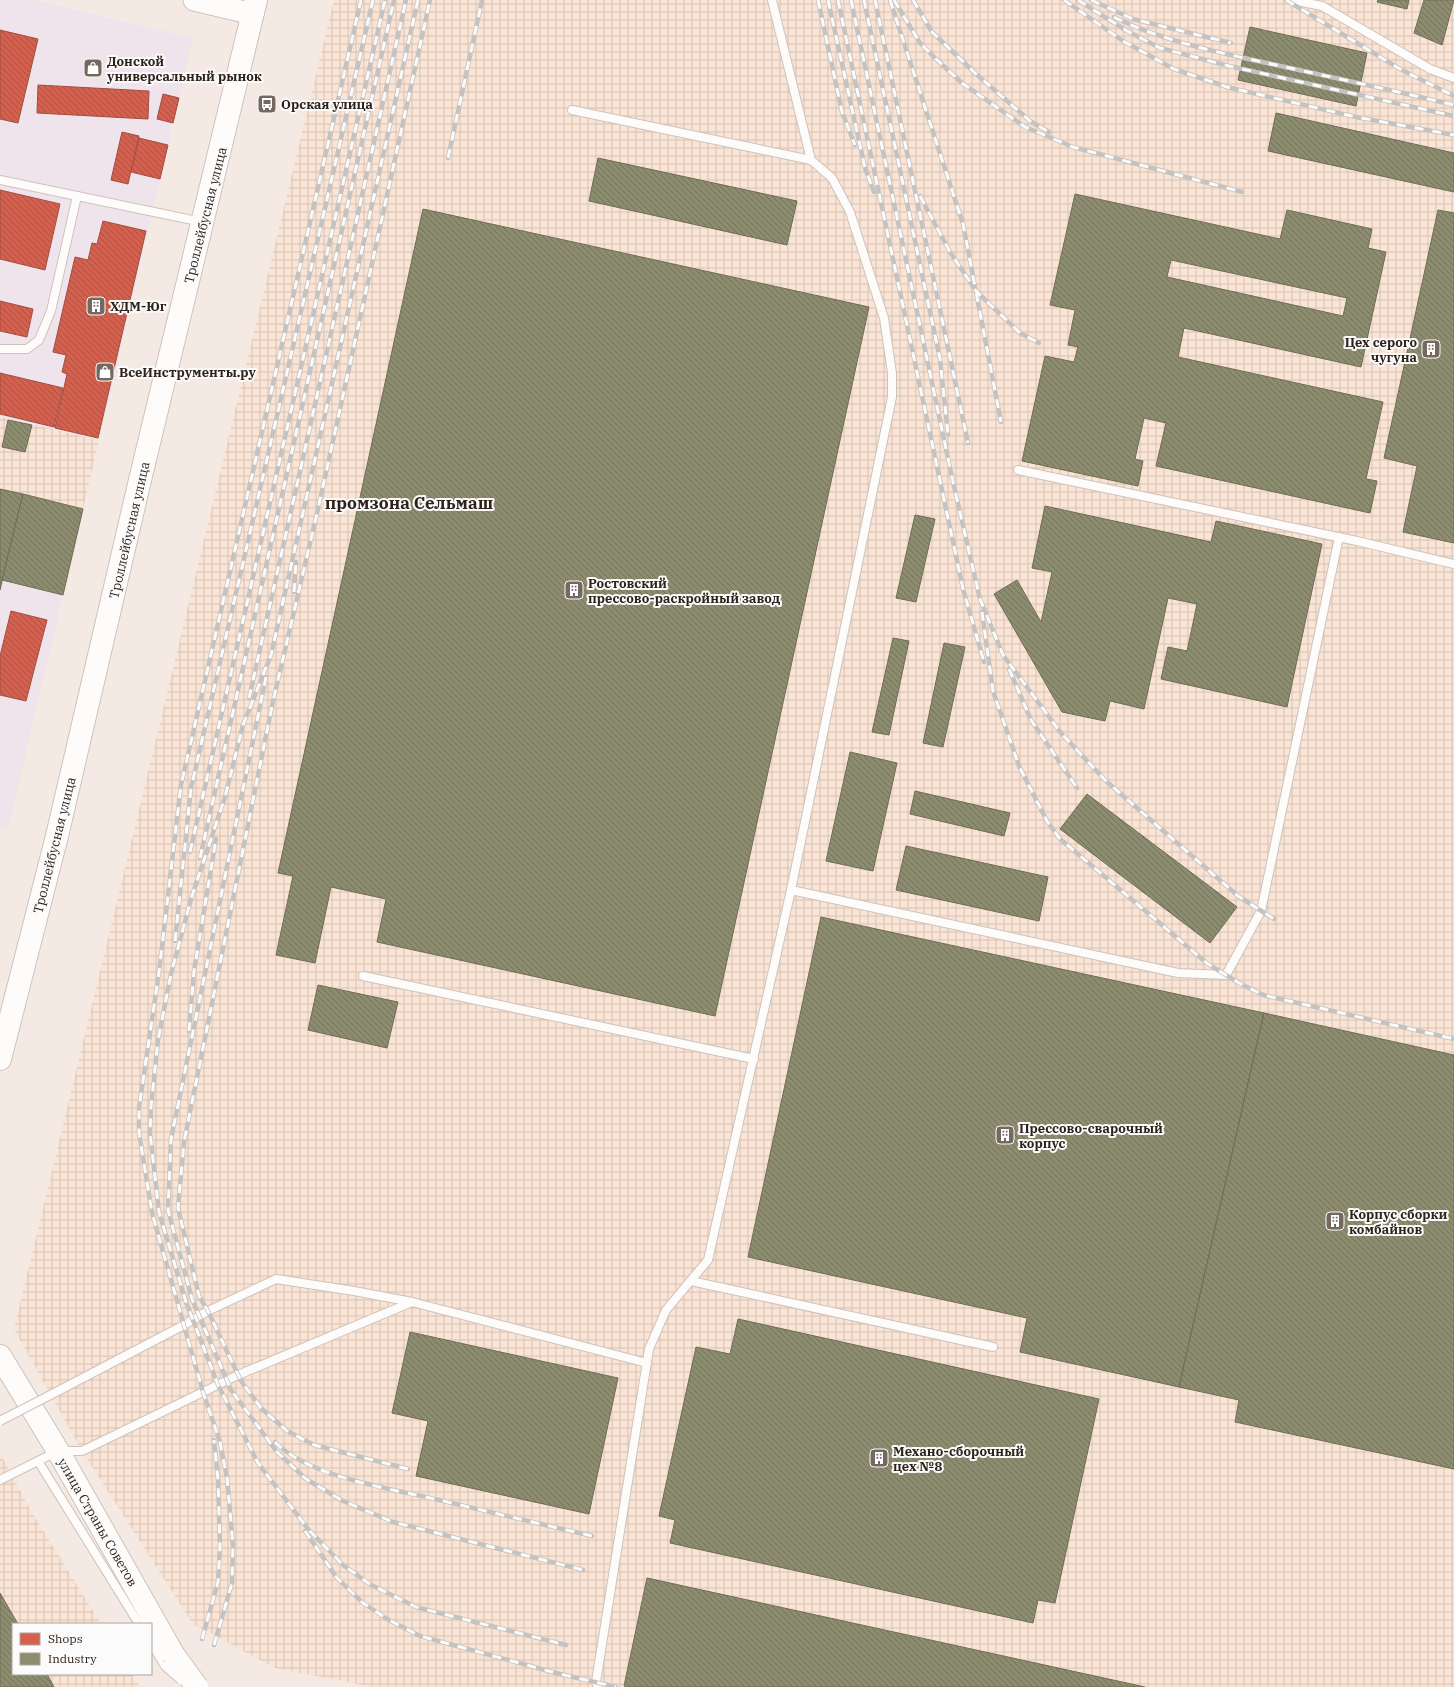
<svg xmlns="http://www.w3.org/2000/svg" width="1454" height="1687" viewBox="0 0 1454 1687" font-family="'IBM Plex Serif',serif">
<style>
.commercial{fill:#efe3ec}
.industrial{fill:url(#industrial-grid)}
.shops{fill:url(#shops-back-hatch);stroke:#a44d3e}
.industry{fill:url(#industry-back-hatch);stroke:#706c55;fill-rule:evenodd}
.lines{fill:none;stroke-linecap:round;stroke-linejoin:round}
.service-casing{stroke:#cdc3bb;stroke-width:10}
.tertiary-casing{stroke:#cdc3bb;stroke-width:23}
.secondary-casing{stroke:#cdc3bb;stroke-width:24}
.service{stroke:#fefcfb;stroke-width:8}
.tertiary{stroke:#fefcfb;stroke-width:21}
.secondary{stroke:#fefcfb;stroke-width:22}
.rail-casing{stroke:#c5c2c0;stroke-width:4.5}
.rail{stroke:#fbfbfb;stroke-width:3;stroke-dasharray:9;stroke-linecap:butt}
.service-bridge-casing{stroke:#cdc3bb;stroke-width:10;stroke-linecap:butt}
.secondary-bridge-casing{stroke:#cdc3bb;stroke-width:24;stroke-linecap:butt}
.service-bridge{stroke:#fefcfb;stroke-width:8}
.secondary-bridge{stroke:#fefcfb;stroke-width:22}
.labels{text-anchor:middle;stroke-width:4;stroke-linejoin:round;paint-order:stroke}
.poi-label{font-size:13px;font-weight:bold;fill:#2e221a;stroke:#fbfbfb;text-anchor:start}
.street-label{font-size:13px;fill:#2e221a;stroke:#fbfbfb}
.district-label{font-size:17px;font-weight:bold;fill:#2e221a;stroke:#fbfbfb}
</style>
<defs>
<pattern id="industrial-grid" width="8" height="8" patternUnits="userSpaceOnUse"><rect width="8" height="8" fill="#fae4d5"/><path d="M0 4h8M4 0v8" fill="none" stroke="#d7c3b6"/></pattern>
<pattern id="shops-back-hatch" width="6" height="6" patternUnits="userSpaceOnUse"><rect width="6" height="6" fill="#d6604d"/><path d="M-1 5l2 2M0 0l6 6M5-1l2 2" fill="none" stroke="#ae4f3f"/></pattern>
<pattern id="industry-back-hatch" width="6" height="6" patternUnits="userSpaceOnUse"><rect width="6" height="6" fill="#8c8c6e"/><path d="M-1 5l2 2M0 0l6 6M5-1l2 2" fill="none" stroke="#73725a"/></pattern>
</defs>
<rect width="100%" height="100%" fill="#f5eae3"/>
<!-- commercial -->
<g class="commercial">
<path d="M0,0h34l159,38 -94,402 -99,-23z"/>
<path d="M0,489l83,20 -75,320 -8,-1z"/>
</g>
<!-- industrial -->
<g class="industrial">
<path d="M334,0h1120v1687h-1081l-98,-19 -82,-44 -111,-173 -68,-122z"/>
<path d="M0,417l99,23 -16,69 -83,-20z"/>
<path d="M0,1453l31,58 70,113h-88v50h119l8,13h-140z"/>
</g>
<!-- shops -->
<g class="shops">
<path d="M0,30l38,9 -20,84 -18,-4z"/>
<path d="M38,85l111,6 -1,28 -111,-6z"/>
<path d="M163,94l16,4 -6,25 -16,-4z"/>
<path d="M122,132l17,4 -11,48 -17,-4z"/>
<path d="M139,138l29,7 -8,34 -29,-7z"/>
<path d="M0,190l60,14 -15,66 -45,-11z"/>
<path d="M103,221l43,10 -48,207 -43,-10 12,-54 -5,-2 4,-17 -13,-3 22,-95 13,3 4,-17 5,1z"/>
<path d="M0,301l33,8 -6,28 -27,-6z"/>
<path d="M0,373l63,15 -9,39 -54,-13z"/>
<path d="M11,611l36,9 -21,81 -26,-6v-39z"/>
</g>
<!-- industry -->
<g class="industry">
<path d="M1378,0h31l-2,9 -30,-7z"/>
<path d="M1424,0h30l-12,45 -28,-12z"/>
<path d="M1250,27l117,26 -11,53 -118,-26z"/>
<path d="M1276,113l178,40v39l-186,-41z"/>
<path d="M598,158l199,43 -10,44 -198,-44z"/>
<path d="M1075,194l205,45 7,-29 85,19 -4,19 18,4 -25,115 -177,-39 -6,29 205,45 -17,77 11,2 -7,32 -214,-47 10,-43 -22,-5 -9,41 8,2 -5,25 -116,-25 23,-105 29,6 4,-15 -10,-2 7,-35 -25,-5zM1171,260l176,38 -4,18 -176,-39z"/>
<path d="M423,209l446,98 -154,709 -338,-74 9,-43 -55,-12 -16,76 -39,-8 17,-79 -15,-3z"/>
<path d="M1438,210l16,3v330l-51,-11 14,-66 -33,-8z"/>
<path d="M8,420l24,5 -7,27 -23,-5z"/>
<path d="M0,489l23,5 -23,96z"/>
<path d="M23,494l60,15 -20,86 -61,-15z"/>
<path d="M1045,506l166,36 5,-21 106,23 -35,163 -126,-28 7,-32 19,4 10,-47 -29,-6 -24,111 -34,-8 -5,20 -43,-9 -68,-118 23,-14 24,42 11,-50 -20,-4z"/>
<path d="M915,515l20,4 -19,83 -20,-4z"/>
<path d="M893,638l16,3 -20,94 -17,-3z"/>
<path d="M944,643l21,4 -22,100 -20,-4z"/>
<path d="M850,752l47,11 -24,108 -47,-10z"/>
<path d="M915,791l95,22 -6,23 -94,-22z"/>
<path d="M1087,794l150,113 -27,36 -150,-114z"/>
<path d="M906,846l142,31 -9,44 -143,-31z"/>
<path d="M821,917l443,96 -85,374 -159,-35 7,-34 -279,-61z"/>
<path d="M318,985l80,17 -11,46 -79,-18z"/>
<path d="M1264,1013l190,42v414l-219,-47 4,-22 -60,-13z"/>
<path d="M738,1319l361,80 -44,204 -17,-3 -5,23 -363,-80 5,-23 -16,-4 37,-169 34,7z"/>
<path d="M410,1332l208,46 -29,136 -173,-38 12,-55 -36,-8z"/>
<path d="M647,1578l498,109h-517l-4,-1z"/>
<path d="M0,1593l18,31h-5v50h34l7,13h-54z"/>
</g>
<g class="lines">
<!-- service casing -->
<g class="service-casing">
<g id="service">
<path d="M772,0l39,160"/>
<path d="M1292,0l30,6 108,63 24,9"/>
<path d="M572,110l239,50 21,18 18,34 34,106 8,55v24l-101,493"/>
<path d="M0,180l202,42"/>
<path d="M0,349h27l12,-9 12,-29 26,-115"/>
<path d="M1018,470l339,71 97,23"/>
<path d="M363,976l391,83"/>
<path d="M691,1281l302,66"/>
<path d="M58,1391l126,-66 24,-14 68,-32 78,12 58,11 235,61"/>
<path d="M0,1480l38,-19"/>
<path d="M139,1624l-101,-163 20,-10h24l156,-76 174,-73"/>
<path d="M151,1643l14,23"/>
<path d="M598,1687l-2,-5 53,-333 17,-39 42,-50 83,-370 387,83 48,2 35,-64 78,-374"/>
</g>
</g>
<!-- tertiary casing -->
<g class="tertiary-casing">
<path id="tertiary" d="M194,0l59,14"/>
</g>
<!-- secondary casing -->
<g class="secondary-casing">
<g id="secondary">
<path d="M0,1059l57,-223 83,-356 116,-480"/>
<path d="M0,1356l58,95 115,203"/>
</g>
</g>
<!-- service -->
<use href="#service" class="service"/>
<!-- tertiary -->
<use href="#tertiary" class="tertiary"/>
<!-- secondary -->
<use href="#secondary" class="secondary"/>
<!-- rail casing -->
<g class="rail-casing">
<g id="rail">
<path d="M418,0l-147,655 -28,70 -18,72 -34,102 -20,75 -13,66 -7,67 -1,25 9,80 27,90 32,83 40,78 50,66 35,36 28,20 45,22 150,38"/>
<path d="M818,0l24,112 13,33"/>
<path d="M828,0l37,168 9,24"/>
<path d="M838,0l125,589 21,73"/>
<path d="M851,0l102,482 27,117 23,56 58,78 45,48 132,115 36,23"/>
<path d="M864,0l76,359 8,75"/>
<path d="M875,0l93,443"/>
<path d="M890,0l73,224 38,198"/>
<path d="M894,0l26,43 16,16 26,24 63,44 48,20 169,45"/>
<path d="M913,0l19,32 43,41 55,48 19,11"/>
<path d="M1064,0l59,41 51,28 53,18 129,30 98,18"/>
<path d="M1078,0l49,31 33,17 69,18 225,50"/>
<path d="M1091,0l42,19 98,24"/>
<path d="M1286,0l114,69 54,27"/>
<path d="M1114,17c50,25 108,36 162,48 60,13 119,26 178,40"/>
<path d="M448,158l34,-158"/>
<path d="M920,196l30,56 26,39 44,42 19,10"/>
<path d="M294,592l2,-30"/>
<path d="M982,612l11,79 26,75 28,55 12,17 149,126 31,19 24,12 191,44"/>
<path d="M1009,669l22,51 46,68"/>
<path d="M266,677l-95,462 -3,71 24,89 39,91 46,62 29,27 37,22 50,21 190,48"/>
<path d="M249,698l157,-698"/>
<path d="M190,852l195,-852"/>
<path d="M200,858l194,-858"/>
<path d="M175,941l16,-153 182,-788"/>
<path d="M189,1031l5,-60 22,-132"/>
<path d="M275,1442c36,36 114,46 164,58 51,12 102,24 153,36"/>
<path d="M408,1469l-94,-24 -27,-14 -26,-23 -20,-27 -33,-70 -9,-15 -21,-88 6,-66 89,-441 45,-192 112,-509"/>
<path d="M305,1531l32,47 26,25 24,16 33,17 136,37 60,14"/>
<path d="M202,1639l16,-57 2,-36 -2,-66 -4,-40"/>
<path d="M214,1645l18,-62 1,-38 -6,-67 -7,-36 -17,-50 -51,-179 -13,-80v-25l20,-136 22,-187 180,-785"/>
</g>
</g>
<!-- rail -->
<use href="#rail" class="rail"/>
<!-- service-bridge casing -->
<g class="service-bridge-casing">
<g id="service-bridge">
<path d="M0,1421l58,-30"/>
<path d="M165,1666l16,14"/>
</g>
</g>
<!-- secondary-bridge casing -->
<g class="secondary-bridge-casing">
<path id="secondary-bridge" d="M173,1654l24,33"/>
</g>
<!-- service-bridge -->
<use href="#service-bridge" class="service-bridge"/>
<!-- secondary-bridge -->
<use href="#secondary-bridge" class="secondary-bridge"/>
</g>
<!-- icons -->
<defs>
<g id="shop-square" transform="scale(1)"><rect x="-9" y="-9" width="18" height="18" rx="4" fill="#746860" stroke="#fbfbfb"/><path d="M-5-2.5h2.3a2.7 3.5 0 0 1 5.4 0H5L5.5 6h-11ZM-1.5-2.5h3a1.5 2.3 0 0 0-3 0Z" fill="#fff"/></g>
<g id="bus-square" transform="scale(1)"><rect x="-9" y="-9" width="18" height="18" rx="4" fill="#746860" stroke="#fbfbfb"/><path d="M-5-6H5V4H4V6H2V4H-2V6H-4V4H-5ZM-3.5-4V0h7V-4ZM-3.5 1.2v1.5H-2V1.2ZM2 1.2v1.5H3.5V1.2Z" fill="#fff"/></g>
<g id="building-square" transform="scale(1)"><rect x="-9" y="-9" width="18" height="18" rx="4" fill="#746860" stroke="#fbfbfb"/><path d="M-4-6H4V6H1V3H-1V6H-4ZM-2.5-4.3h1.7v1.8h-1.7ZM.8-4.3h1.7v1.8H.8ZM-2.5-1h1.7V.8h-1.7ZM.8-1h1.7V.8H.8Z" fill="#fff"/></g>
</defs>
<g fill-rule="evenodd">
<use href="#shop-square" x="93" y="68"/>
<use href="#bus-square" x="267" y="104"/>
<use href="#building-square" x="96" y="306"/>
<use href="#building-square" x="1431" y="349"/>
<use href="#shop-square" x="105" y="372"/>
<use href="#building-square" x="574" y="590"/>
<use href="#building-square" x="1005" y="1135"/>
<use href="#building-square" x="1335" y="1221"/>
<use href="#building-square" x="879" y="1458"/>
</g>
<g class="labels">
<!-- poi labels -->
<g class="poi-label">
<text x="107" y="66">Донской<tspan x="107" dy="15">универсальный рынок</tspan></text>
<text x="281" y="109">Орская улица</text>
<text x="110" y="311">ХДМ-Юг</text>
<text x="1417" y="347" text-anchor="end">Цех серого<tspan x="1417" dy="15">чугуна</tspan></text>
<text x="119" y="377">ВсеИнструменты.ру</text>
<text x="588" y="588">Ростовский<tspan x="588" dy="15">прессово-раскройный завод</tspan></text>
<text x="1019" y="1133">Прессово-сварочный<tspan x="1019" dy="15">корпус</tspan></text>
<text x="1349" y="1219">Корпус сборки<tspan x="1349" dy="15">комбайнов</tspan></text>
<text x="893" y="1456">Механо-сборочный<tspan x="893" dy="15">цех №8</tspan></text>
</g>
<!-- street labels -->
<g class="street-label">
<text transform="translate(205 215) rotate(-76)" y="5">Троллейбусная улица</text>
<text transform="translate(129 530) rotate(-77)" y="5">Троллейбусная улица</text>
<text transform="translate(54 845) rotate(-76)" y="5">Троллейбусная улица</text>
<text transform="translate(98 1522) rotate(60)" y="5">улица Страны Советов</text>
</g>
<!-- district labels -->
<g class="district-label">
<text x="409" y="509">промзона Сельмаш</text>
</g>
</g>
<!-- legend -->
<rect x="12" y="1623" width="140" height="52" fill="#fbfbfb" stroke="#a9a4a1"/>
<rect x="20" y="1633" width="20" height="12" fill="#d6604d" stroke="#a9a4a1"/>
<text x="48" y="1643" font-size="12" fill="#2e221a">Shops</text>
<rect x="20" y="1653" width="20" height="12" fill="#8c8c6e" stroke="#a9a4a1"/>
<text x="48" y="1663" font-size="12" fill="#2e221a">Industry</text>
</svg>
